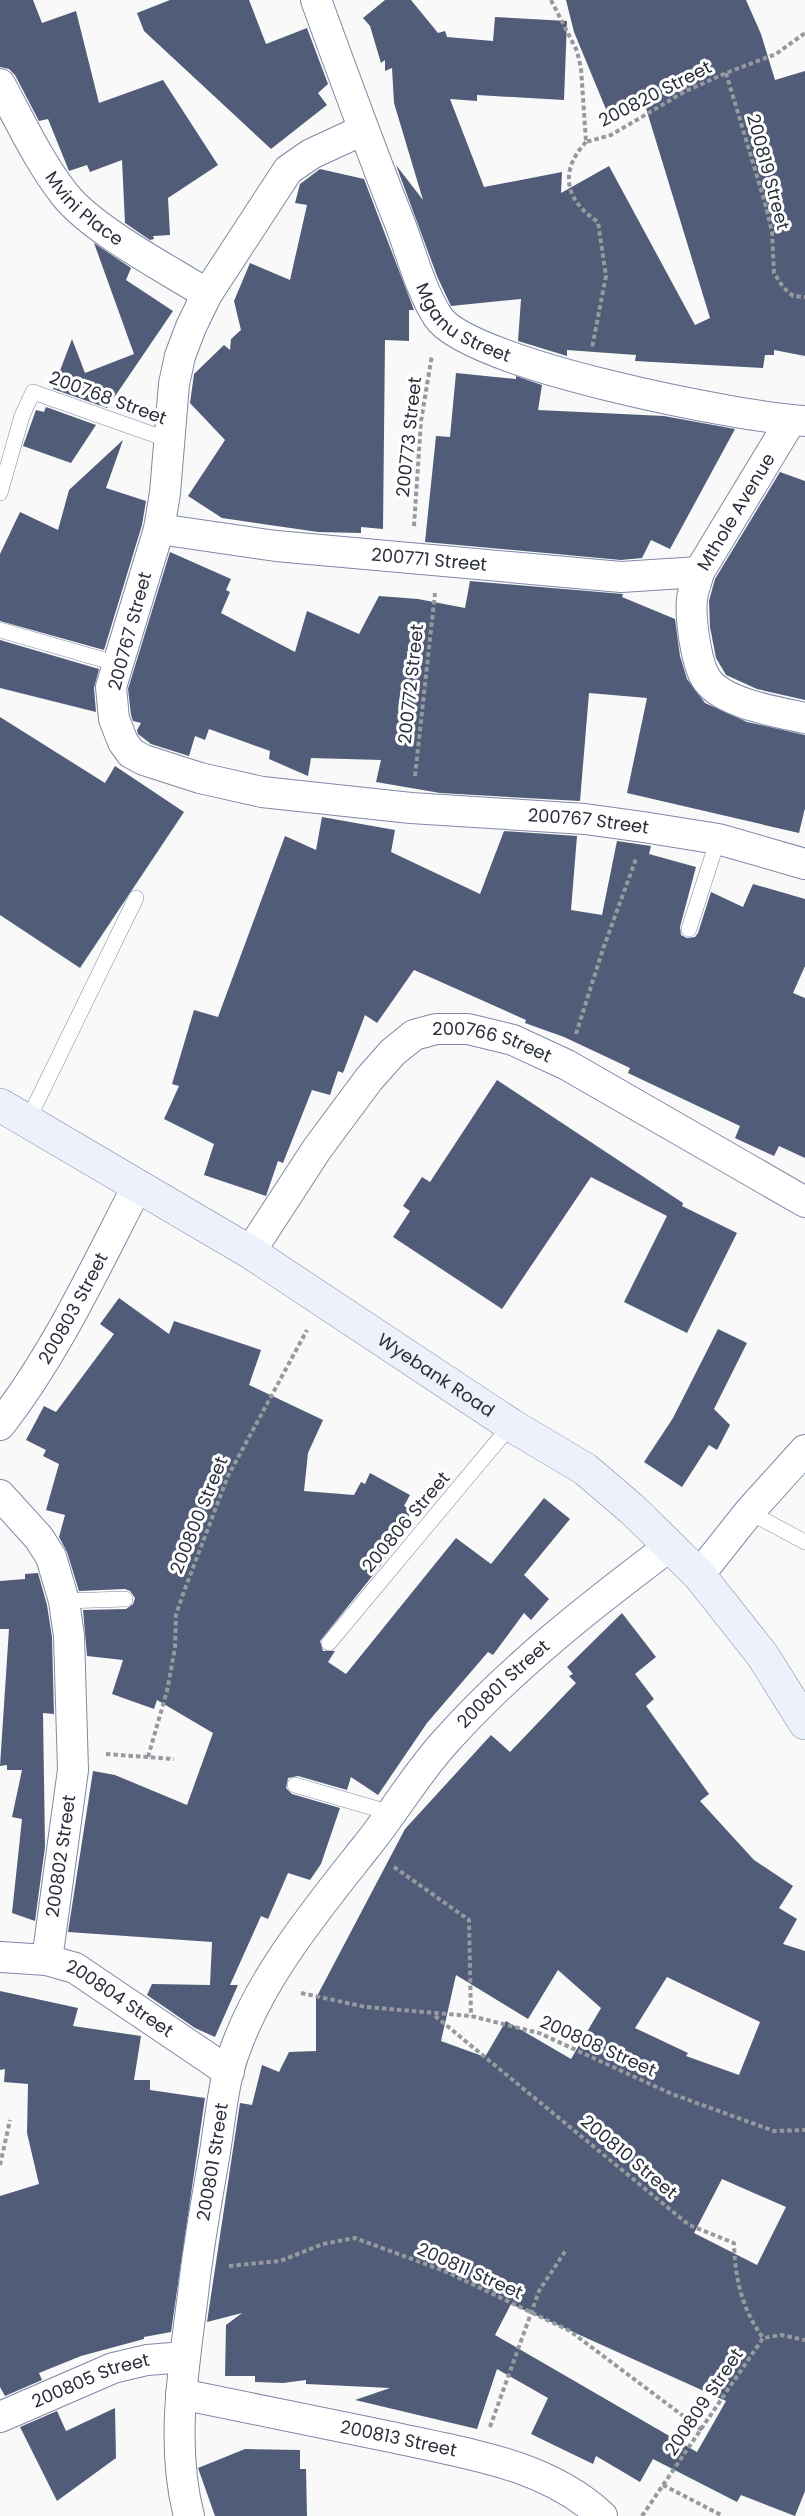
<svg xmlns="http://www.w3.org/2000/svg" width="805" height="2516" viewBox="0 0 805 2516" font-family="Poppins,sans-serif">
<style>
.building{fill:#515c78;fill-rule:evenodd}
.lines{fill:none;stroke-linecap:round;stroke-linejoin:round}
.lane-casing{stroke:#7d89a7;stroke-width:16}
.street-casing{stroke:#7d89a7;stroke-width:32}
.secondary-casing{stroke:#7d89a7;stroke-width:34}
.path{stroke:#96999e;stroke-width:4;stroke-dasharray:4.5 3;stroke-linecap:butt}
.lane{stroke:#fff;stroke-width:15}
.street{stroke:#fff;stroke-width:30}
.secondary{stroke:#edf1fb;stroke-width:33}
.labels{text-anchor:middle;stroke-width:6;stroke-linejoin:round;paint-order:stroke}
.street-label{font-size:18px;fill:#2a2f3b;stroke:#fff}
</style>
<rect width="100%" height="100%" fill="#f9f9f9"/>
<!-- building -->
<g class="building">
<path d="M0,0h33l9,23 34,-12 23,92 64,-23 55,85 -50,33 2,37 -17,1 1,3 -4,1 -25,-17 -3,-63 -32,12 -3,-7 -18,6 -21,-52 -9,2 -24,-46 -6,-6 -9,-2z"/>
<path d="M170,0h79l17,44 41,-16 21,56 -10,9 9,12 -56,44 -127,-118 -7,-18z"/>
<path d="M385,0h26l27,33 7,-2 2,6 46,4 2,-24 72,4 -3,79 -87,-5v6l-27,-2 34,88 78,-15 -1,21 48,-27 86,159 15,-7 -65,-213 -35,14 -36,-87 -8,-32h180l15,34 14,46 30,-9v285l-31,-6v5h-9l-2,13 -128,-7 1,-6 -69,-5v6l-49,-15 3,-42 -70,7 -14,-30 -41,-111 27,35 -29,-97 -2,-35 -7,3v-11l-4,3 -11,-37 -7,-8z"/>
<path d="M320,169l44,10 50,131h-5v31l-24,-1 -2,189 -22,-2v6l-43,-1 -96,-14 -34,-22 37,-56 -35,-37 4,-29 30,-29 6,5 1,-11 10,-9 -7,-29 16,-38 40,17 17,-75 -12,-2 5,-19z"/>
<path d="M94,243l37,25 -5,12 47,31 -66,97 -54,-19 19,-50 13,34 49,-19z"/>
<path d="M456,373l60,6v-3l26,9 -4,25 126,6 71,13 -65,120 -19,-9 -9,18 -21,2 -196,-18 11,-106 14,1z"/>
<path d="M46,407l50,18 -25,38 -48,-17 13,-36 8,2z"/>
<path d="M123,440l-17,48 40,13 -4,24 -38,125 -104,-29v-67l20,-42 38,18 11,-40z"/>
<path d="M780,472l25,9v219l-48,-11 -31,-14 -10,-17 -6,-31 -1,-26 6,-22z"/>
<path d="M170,552l61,27 -5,11 4,2 -9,21 74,39 12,-41 52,23 20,-38 39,3 47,9 5,-27 153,13 -1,3 53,22 5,37 7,23 18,24 42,19 58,13v73l-6,25 -172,-40 20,-95 -58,-5 -9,108 -140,-8 -64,-11 5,-22 -70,-2 -3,18 -39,-17 1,-8 -61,-22 -4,11 -10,-4 -6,20 -38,-12 -13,-10 -1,-4 4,-7 -8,-2 -2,-6 -3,-26z"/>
<path d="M0,640l99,29 -5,19 2,24 -96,-24z"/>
<path d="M0,717l105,66 10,-17 69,46 -104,156 -80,-53z"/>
<path d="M322,817l73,13 -4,22 89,42 24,-63 73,5 -6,74 31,5 15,-74 34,5 -2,8 47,13 -16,60 1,8 6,3 8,-1 3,-4 13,-41 32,15 10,-23 52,15v67l-12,27 12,5v160l-26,-12 -5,10 -39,-18 5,-12 -112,-53 2,-5 -66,-31 -39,-14 1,-3 -112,-50 -37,53 -12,-8 -22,58 -5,-2 -8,24 -18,-5 -29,73 -5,-2 -12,35 -62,-21 10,-31 -50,-25 15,-33 -7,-2 22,-74 24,7 67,-181 31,14z"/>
<path d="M497,1080l186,123 -1,3 55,27 -50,100 -63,-31 43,-86 -76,-39 -89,132 -109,-72 17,-26 -7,-5 19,-29 8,5z"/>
<path d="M119,1298l50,36 5,-13 87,29 -12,35 74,35 -15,33 -4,38 50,4 7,-13 4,2 5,-11 40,22 -6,11 8,4 -30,54 -62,77 3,10h12l-7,11 18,12 110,-136 35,26 53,-66 26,21 -46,56 25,24 -18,21 -7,-7 -31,42 -5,-3 -61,71 -49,72 -27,-18 -4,13 -49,-14 -10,2 -2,10 6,6 48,14 -19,56 -11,16 -22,-7 -20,46 -7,-3 -31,69h8l-23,52 -20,-9 -48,-33 5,-11 58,1 2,-43 -144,-10 25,-161 22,4 72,30 26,-72 -56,-33 -3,9 -42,-15 11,-34 -36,-4 -4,-46 43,-1 7,-5 2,-6 -5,-7 -5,-2 -46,2 -12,-39 -8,-15 6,-22 -19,-5 13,-46 -16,-8 3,-6 -20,-10 18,-34 12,6 58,-78 -14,-10z"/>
<path d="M718,1329l29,14 -33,66 16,16 -13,25 -8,-5 -27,42 -38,-25 29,-44z"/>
<path d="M38,1573l9,32 5,32 2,77 -11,-1 2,134 -10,74 -23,-8 10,-94 -10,-2 10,-47h-15v-5l-7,1 9,-137h-9v-48l25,-2v-5z"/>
<path d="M622,1613l34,44 -21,17 19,25 -8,7 63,88 -9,7 54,59 39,26 -14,22 18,11 -14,25 22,7v540l-10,25 -54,-21 -4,7 -84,-43 -13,23 -44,-26 -3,8 -62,-30 17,-36 -51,-29 -20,60 -122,-29 35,-12 -84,-4v-4l-23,3 -28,-1v-6h-30l1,-51 16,-12 -35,9 33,-219 12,2 10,-40 17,7 10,-20 27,-1v-53l89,-169 86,-94 19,17 66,-69 -7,-7 4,-2 -6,-7zM558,1970l43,38 -30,51 -65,-38 -21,36 -44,-16 15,-66 72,44zM667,1977l93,45 -21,53 -53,-19 2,-3 -53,-25zM722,2179l64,28 -29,58 -63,-32zM511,2304l215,97 -29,51 -202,-117z"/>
<path d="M0,1991l78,17 -5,18 68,10 -7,44h16v10l55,8 -34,234 -27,5v2l-63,17 -42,17 3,7 -37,16 -5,-9v-191l39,-12 -12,-51 1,-49 -24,-2 1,-13 -5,1z"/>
<path d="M115,2408l1,50 -59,43 -37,-74 37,-16 9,20z"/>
<path d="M245,2449l55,1v19h6l1,47h-92l-17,-48z"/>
</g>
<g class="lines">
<!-- lane casing -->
<g class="lane-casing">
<g id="lane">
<path d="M0,493l22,-77 11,-24 136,48"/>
<path d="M0,630l118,34"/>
<path d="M689,929l29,-90"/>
<path d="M28,1120l108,-222"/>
<path d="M749,1512l56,30"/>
<path d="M64,1601l61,-2"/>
<path d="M329,1643l182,-218"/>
<path d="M295,1785l96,28"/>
</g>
</g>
<!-- street casing -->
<g class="street-casing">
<g id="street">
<path id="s1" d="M316,0c27,74 54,148 83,221 12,31 21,68 39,96 32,48 305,101 367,104"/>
<path id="s2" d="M0,84c20,37 39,78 65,111 28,35 102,74 142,99"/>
<path id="s3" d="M363,130l-52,24 -23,16 -81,124 -16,33 -11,29 -6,28 -9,109 -6,36 -48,158 3,32 9,23 8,11 13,7 56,18 62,14 149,16 174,11 58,8 75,12 87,25"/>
<path d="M791,420l-92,152c-2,9 -6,18 -7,27 -2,18 4,66 15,81 17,24 71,32 98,38"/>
<path id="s4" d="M159,529l117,17 345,31 78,-5"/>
<path id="s5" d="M250,1252l67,-103 52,-70 24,-27 21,-17 22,-6h32l45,11 54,25 238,137"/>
<path id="s6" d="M0,1425c56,-72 95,-157 137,-238"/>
<path d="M0,1495l39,43 12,19 13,44 5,35 4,134 -26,190"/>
<path d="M699,1575l50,-63 56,-62"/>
<path id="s7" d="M0,1957l47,3 28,8 154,104"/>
<path id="s8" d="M181,2394c72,15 143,29 215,44 72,16 150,26 206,78"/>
<path id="s9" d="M0,2417l113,-49 34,-8 38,-3"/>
<path id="s10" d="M189,2516c-19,-73 -5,-149 4,-222 5,-48 14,-95 22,-142 4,-26 7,-54 13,-80 23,-84 84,-157 137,-224 28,-34 50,-73 80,-106 66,-74 145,-136 225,-196"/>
</g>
</g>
<!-- secondary casing -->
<g class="secondary-casing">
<g id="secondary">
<path id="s11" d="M0,1105l250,147 261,173 74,44 48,41 66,65 64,81 42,67"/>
</g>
</g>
<!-- path -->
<g class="path">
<path d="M551,0l26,51 4,17 5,74 25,-7 73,-43 42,-19 50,-19 29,-21"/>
<path d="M726,73l39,130 7,29 2,41 9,14 10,9 12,1"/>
<path d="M586,142c-28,30 -20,59 12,80l8,54 -14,72"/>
<path d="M414,526l7,-105 11,-66"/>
<path d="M415,776l20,-183"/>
<path d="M576,1034l27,-85 33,-90"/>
<path d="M106,1754l68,5"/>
<path d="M148,1757l19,-66 8,-43 1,-33 7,-21 45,-118 79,-146"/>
<path d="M394,1867l75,53 2,96"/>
<path d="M301,1993l65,14 105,9 68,17 133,61 102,37 31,-1"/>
<path d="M435,2016l254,209 45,18c1,36 8,66 29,95"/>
<path d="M0,2165l10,-45"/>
<path d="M229,2266l51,-5 43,-17 32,-6 92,34 123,59 132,99"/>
<path d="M490,2427l49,-136 27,-41"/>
<path d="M663,2485l60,31"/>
<path d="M642,2516l121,-178 18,-3 24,5"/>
</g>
<!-- lane -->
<use href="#lane" class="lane"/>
<!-- street -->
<use href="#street" class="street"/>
<!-- secondary -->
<use href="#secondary" class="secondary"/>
</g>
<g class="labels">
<!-- street labels -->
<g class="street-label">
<text transform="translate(655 94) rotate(-27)" y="6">200820 Street</text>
<text transform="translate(768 172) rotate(75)" y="6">200819 Street</text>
<text dy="6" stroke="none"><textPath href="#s2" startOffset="152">Mvini Place</textPath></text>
<text dy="6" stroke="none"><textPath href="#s1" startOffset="363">Mganu Street</textPath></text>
<text transform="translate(108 398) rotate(20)" y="6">200768 Street</text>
<text transform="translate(409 437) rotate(-84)" y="6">200773 Street</text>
<text transform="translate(736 512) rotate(-59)" y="6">Mthole Avenue</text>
<text dy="6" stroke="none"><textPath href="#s4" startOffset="272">200771 Street</textPath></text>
<text transform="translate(130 631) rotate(-75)" y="6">200767 Street</text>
<text transform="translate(411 684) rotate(-84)" y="6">200772 Street</text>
<text dy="6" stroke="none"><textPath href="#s3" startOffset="1176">200767 Street</textPath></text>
<text dy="6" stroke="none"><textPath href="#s5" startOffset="354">200766 Street</textPath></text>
<text dy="6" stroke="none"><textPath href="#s6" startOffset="138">200803 Street</textPath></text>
<text dy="6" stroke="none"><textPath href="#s11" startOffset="513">Wyebank Road</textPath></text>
<text transform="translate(199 1515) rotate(-68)" y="6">200800 Street</text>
<text transform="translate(406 1522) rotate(-50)" y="6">200806 Street</text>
<text dy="6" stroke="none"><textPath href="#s10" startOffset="928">200801 Street</textPath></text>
<text transform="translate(61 1856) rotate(-82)" y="6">200802 Street</text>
<text dy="6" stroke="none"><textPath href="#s7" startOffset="130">200804 Street</textPath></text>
<text transform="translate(598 2046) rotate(24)" y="6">200808 Street</text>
<text transform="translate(629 2157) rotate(40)" y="6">200810 Street</text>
<text dy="6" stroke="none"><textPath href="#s10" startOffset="357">200801 Street</textPath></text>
<text transform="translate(470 2271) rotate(24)" y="6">200811 Street</text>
<text dy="6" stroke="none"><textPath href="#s9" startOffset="98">200805 Street</textPath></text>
<text transform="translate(704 2402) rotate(-56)" y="6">200809 Street</text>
<text dy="6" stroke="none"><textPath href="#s8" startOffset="222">200813 Street</textPath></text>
</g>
</g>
</svg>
